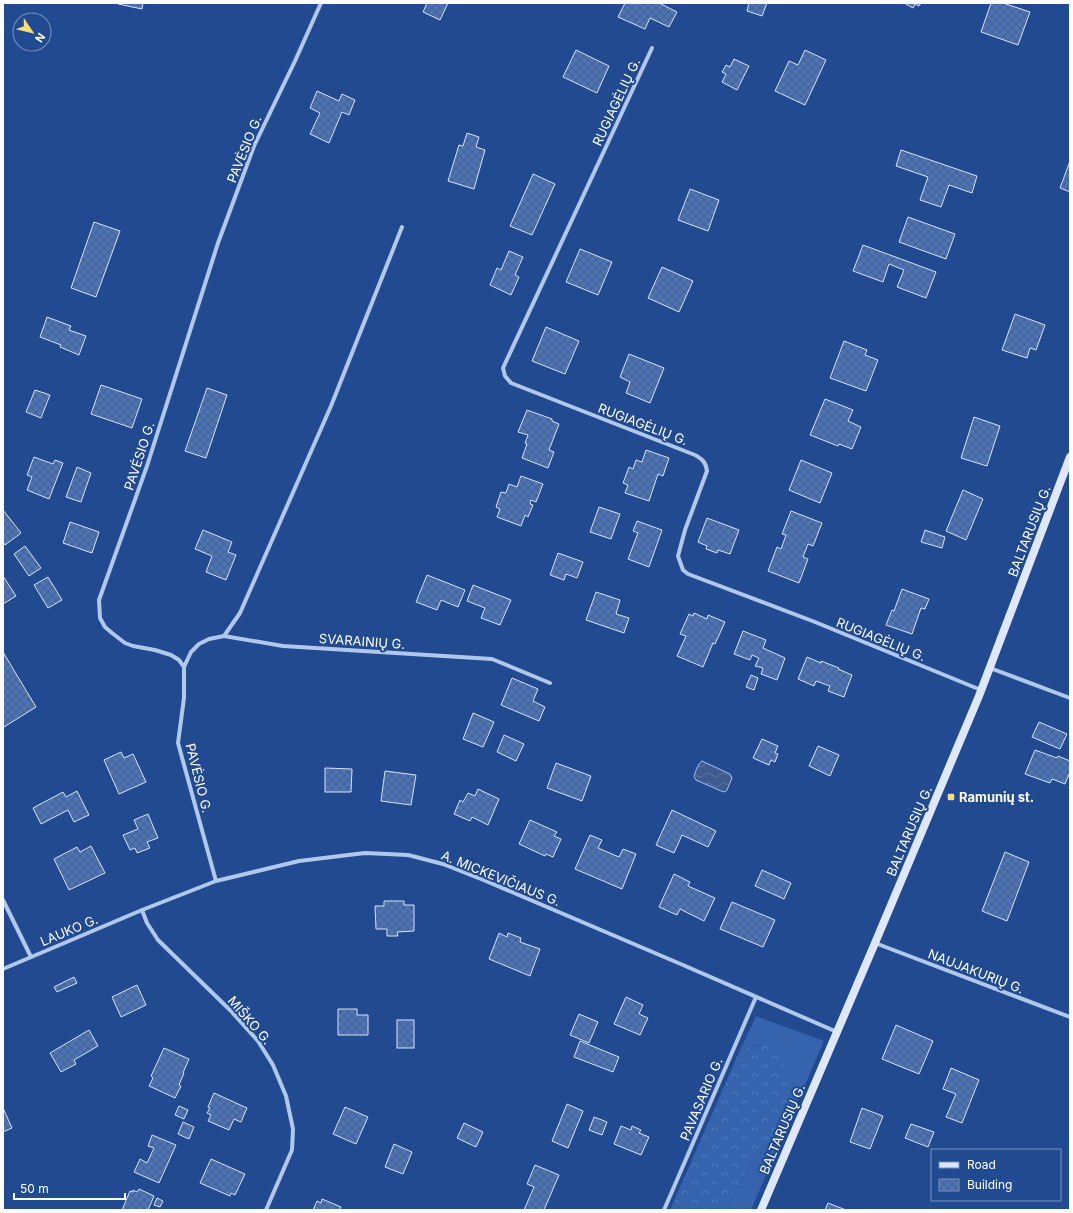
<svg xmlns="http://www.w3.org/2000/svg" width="1073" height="1213" viewBox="0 0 1073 1213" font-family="Inter,sans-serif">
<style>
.grass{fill:#3563ae}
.forest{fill:url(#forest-crowns)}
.water{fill:url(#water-waves);stroke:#a5c2ee}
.building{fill:url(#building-cross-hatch);stroke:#d7e4f9}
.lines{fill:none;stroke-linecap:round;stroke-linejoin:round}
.minor{stroke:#b1c8ed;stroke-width:4}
.secondary{stroke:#dee8fa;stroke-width:8}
.poi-dot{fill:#f9dc73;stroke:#214a90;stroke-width:1.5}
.labels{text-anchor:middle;stroke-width:4;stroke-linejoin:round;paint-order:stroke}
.street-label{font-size:13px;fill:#fff;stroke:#214a90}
.poi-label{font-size:13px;font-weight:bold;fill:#fff;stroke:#214a90;text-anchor:start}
</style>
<defs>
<pattern id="forest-crowns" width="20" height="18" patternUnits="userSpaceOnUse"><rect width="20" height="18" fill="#3563ae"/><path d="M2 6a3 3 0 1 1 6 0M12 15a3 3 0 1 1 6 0" fill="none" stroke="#537aba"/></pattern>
<pattern id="water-waves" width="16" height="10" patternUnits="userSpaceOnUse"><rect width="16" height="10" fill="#3f5c90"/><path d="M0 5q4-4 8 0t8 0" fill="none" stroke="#5c74a1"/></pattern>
<pattern id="building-cross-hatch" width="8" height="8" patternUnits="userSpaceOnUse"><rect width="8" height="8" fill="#4a73b8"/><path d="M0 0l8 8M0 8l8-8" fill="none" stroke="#4b5e7d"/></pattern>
</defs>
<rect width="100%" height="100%" fill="#214a90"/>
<!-- grass -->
<path class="grass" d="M756,1016l68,25 -73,169h-25l28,-52 21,-10 -11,-104 -24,6z"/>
<!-- forest -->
<path class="forest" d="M764,1044l15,9 17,44 -21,52 -21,9 -28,52h-56l70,-160z"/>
<!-- water -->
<path class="water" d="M702,761l28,13 2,4 -5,12 -2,2 -4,-1 -25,-11 -2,-3c1,-5 4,-13 8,-16z"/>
<!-- building -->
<g class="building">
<path d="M118,3h25l-1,6 -24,-5z"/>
<path d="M427,3h21l-8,17 -17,-8z"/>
<path d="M625,3h8l3,1 1,-1h22l18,9 -8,15 -19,-9 -5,11 -27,-12z"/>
<path d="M749,3h18l-5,13 -15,-5z"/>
<path d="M904,3h17l-2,3 -4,-2 -2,4z"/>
<path d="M991,3h12l27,9 -12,33 -37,-13z"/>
<path d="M576,50l33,16 -12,27 -34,-16z"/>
<path d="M805,50l21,10 -21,45 -30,-14 14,-30 9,4z"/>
<path d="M734,59l15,7 -12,24 -15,-8 4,-8 -4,-2 4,-7 4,2z"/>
<path d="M317,91l22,10 3,-7 13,6 -6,15 -7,-3 -13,31 -19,-9 10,-21 -10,-5z"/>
<path d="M467,133l12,4 -3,10 9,3 -11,39 -26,-8 11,-36 4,1z"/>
<path d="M901,150l76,26 -5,17 -23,-8 -8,22 -21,-7 8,-23 -32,-11z"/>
<path d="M1070,161v31l-10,-4z"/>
<path d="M533,174l22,10 -23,51 -22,-9z"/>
<path d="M690,189l29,11 -11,31 -30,-11z"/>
<path d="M908,217l47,17 -9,25 -47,-17z"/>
<path d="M94,222l26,9 -24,66 -25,-9z"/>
<path d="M863,245l73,27 -10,26 -29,-11 7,-17 -15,-6 -6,18 -30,-11z"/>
<path d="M580,249l32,13 -14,33 -32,-13z"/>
<path d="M509,251l14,6 -8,18 4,2 -8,18 -21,-10 7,-17 4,2z"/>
<path d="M662,267l31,14 -14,31 -31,-14z"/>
<path d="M1015,314l30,11 -9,25 -6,-2 -3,10 -25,-8z"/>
<path d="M47,317l24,9 -2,4 17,6 -7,19 -19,-8 1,-2 -21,-8z"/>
<path d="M546,327l33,14 -14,33 -33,-13z"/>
<path d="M844,341l23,9 -2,5 13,5 -12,31 -36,-13z"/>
<path d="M629,354l35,14 -14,35 -24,-10 4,-11 -10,-5z"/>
<path d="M101,385l41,14 -10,29 -41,-14z"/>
<path d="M207,388l20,7 -21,63 -21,-7z"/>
<path d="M35,390l15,5 -9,23 -15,-6z"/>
<path d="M825,399l28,11 -5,11 13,6 -9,22 -13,-5 -1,2 -28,-11z"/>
<path d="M527,410l25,9v2l7,3 -10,26 5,2 -6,16 -26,-10 5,-14 -2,-1 3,-8 -10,-3z"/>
<path d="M974,417l26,9 -13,40 -26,-8z"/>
<path d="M646,450l23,8 -6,18 -5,-2 -9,27 -24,-8 3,-8 -5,-2 6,-16 4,2 3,-9 6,2z"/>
<path d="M34,457l19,7 2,-4 8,3 -14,36 -22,-9 5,-13 -5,-2z"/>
<path d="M801,460l31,13 -12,30 -31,-13z"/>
<path d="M77,467l14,6 -10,29 -15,-5z"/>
<path d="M521,476l22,8 -7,18 -5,-2 -1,4 3,1 -5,12 -3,-2 -4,11 -24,-9 3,-8 -4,-2 5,-15 5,1 3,-9 8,3z"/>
<path d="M963,490l20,9 -17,41 -20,-9z"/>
<path d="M599,507l21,7 -9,25 -21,-7z"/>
<path d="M3,510l18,23 -16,12 -2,-3z"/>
<path d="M791,511l31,12 -9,23 -5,-2 -5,13 5,2 -9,24 -31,-12 9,-24 4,2 5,-14 -4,-1z"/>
<path d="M707,518l32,12 -9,24 -12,-4 -1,3 -11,-4 1,-3 -9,-4z"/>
<path d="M637,521l25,9 -13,37 -21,-8 10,-26 -5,-2z"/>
<path d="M70,522l29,10 -7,21 -29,-10z"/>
<path d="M203,530l29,12 -4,10 8,3 -10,25 -20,-8 6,-16 -17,-7z"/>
<path d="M925,530l20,7 -3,11 -21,-6z"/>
<path d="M25,546l16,22 -12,8 -15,-22z"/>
<path d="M558,553l25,9 -6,16 -11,-4 -2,6 -14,-5z"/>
<path d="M427,575l38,15 -7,17 -17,-7 -4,10 -21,-8z"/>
<path d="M3,576l13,20 -13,8z"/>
<path d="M48,577l14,23 -14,8 -14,-23z"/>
<path d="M473,585l38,15 -11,25 -19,-7 4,-10 -18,-7z"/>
<path d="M902,589l27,10 -4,10 -4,-1 -9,26 -26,-9 6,-15 2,1z"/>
<path d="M596,592l24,8 -4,14 13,4 -5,15 -38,-13z"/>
<path d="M694,613l13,6 1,-4 17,7 -10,22 -2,-1 -10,24 -26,-11 9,-20 -6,-2 9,-20 4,2z"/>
<path d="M743,631l23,9 -3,8 22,10 -8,22 -16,-6 2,-6 -8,-2 4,-8 -7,-3 -2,5 -16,-6z"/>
<path d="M3,652l33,55 -32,20 -1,-2z"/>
<path d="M807,657l14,6v-2l18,7 -1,1 14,6 -8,22 -16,-6 2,-5 -14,-5 -2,5 -16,-7z"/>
<path d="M751,675l7,3 -4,12 -8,-3z"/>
<path d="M512,678l26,11 -5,12 12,6 -6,14 -38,-16z"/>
<path d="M473,713l21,9 -11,25 -20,-8z"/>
<path d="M1039,722l28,12 -7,15 -28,-12z"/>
<path d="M504,735l20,9 -8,17 -19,-9z"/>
<path d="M762,739l16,7 -3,7 3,1 -3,8 -4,-2 -2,5 -16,-7z"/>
<path d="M818,746l21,9 -9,21 -21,-10z"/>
<path d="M1035,750l22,8 1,-2 12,5v11l-5,12 -13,-5 -2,4 -25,-9z"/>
<path d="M121,752l3,6 9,-4 13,28 -27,12 -15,-34z"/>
<path d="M556,763l35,13 -9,25 -35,-13z"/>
<path d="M325,768l27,1 -1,23h-26z"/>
<path d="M385,771l31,4 -5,30 -30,-4z"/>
<path d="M478,789l21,10 -11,26 -16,-8 -2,4 -16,-7 6,-14 3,2 5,-9 7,3z"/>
<path d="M77,791l12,24 -15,7 -6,-12 -27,14 -8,-16 30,-16 3,5z"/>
<path d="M672,810l44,21 -8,16 -26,-12 -8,18 -18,-8z"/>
<path d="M148,814l10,24 -11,4 3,6 -13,5 -2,-5 -5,2 -7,-15 15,-6 -4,-9z"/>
<path d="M530,820l27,12 -3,4 7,3 -8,18 -7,-3 -1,2 -26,-12z"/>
<path d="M590,835l12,5 -4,8 21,9 4,-8 13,5 -14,35 -47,-20z"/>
<path d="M91,846l14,27 -36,17 -15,-31 23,-12 3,5z"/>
<path d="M1005,852l24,10 -22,59 -25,-10z"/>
<path d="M762,870l29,13 -7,16 -29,-13z"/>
<path d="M674,874l16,8 -2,4 27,12 -11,23 -24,-12 -3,6 -18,-8z"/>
<path d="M384,901h20v4h10v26l-17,1 1,4h-11v-7h-11l-1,-23h9z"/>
<path d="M732,902l43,18 -12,27 -43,-18z"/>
<path d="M499,933l8,4 1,-4 13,5 -1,4 20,7 -10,27 -41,-17z"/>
<path d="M74,977l3,6 -20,9 -3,-5z"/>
<path d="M137,985l9,20 -25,12 -9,-20z"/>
<path d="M626,997l17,8 -4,9 9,4 -8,17 -26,-11z"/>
<path d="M338,1009h19v6h11v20h-30z"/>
<path d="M579,1014l19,8 -9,21 -19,-8z"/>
<rect x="397" y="1020" width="17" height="28"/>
<path d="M896,1025l37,16 -14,33 -37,-15z"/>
<path d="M89,1030l9,16 -24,14 2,4 -15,8 -11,-19z"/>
<path d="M580,1041l39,16 -6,15 -39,-15z"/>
<path d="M164,1048l25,11 -6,14h1l-5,12 2,1 -6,12 -26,-12 4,-8 -2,-2z"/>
<path d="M951,1068l28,12 -17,43 -16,-6 10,-23 -13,-5z"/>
<path d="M214,1093l33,15 -6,14 -7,-3 -5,11 -21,-9 3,-6 -4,-2 3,-5 -2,-1z"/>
<path d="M567,1104l16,7 -15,37 -16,-7z"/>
<path d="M179,1106l9,4 -4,9 -9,-4z"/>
<path d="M345,1107l23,10 -12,27 -23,-10z"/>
<path d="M3,1108l9,20 -9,4z"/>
<path d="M862,1108l21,8 -13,33 -20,-7z"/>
<path d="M594,1117l13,5 -5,13 -13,-5z"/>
<path d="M183,1122l11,5 -5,12 -11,-5z"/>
<path d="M464,1123l19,9 -7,15 -19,-9z"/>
<path d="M911,1124l23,8 -6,15 -23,-9z"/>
<path d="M621,1126l10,4 1,-4 9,4 -2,3 10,4 -8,18 -27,-11z"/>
<path d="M152,1135l24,10 -17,38 -25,-11 6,-13 7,4 7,-15 -6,-2z"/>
<path d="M394,1144l18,8 -9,22 -18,-7z"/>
<path d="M211,1159l34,15 -10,21 -4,-2 -1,3 -30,-13z"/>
<path d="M535,1165l24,10 -15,35h-20l10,-23 -7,-3z"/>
<path d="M139,1189l15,7 -6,14h-26l8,-19 3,1v-2l4,2z"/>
<path d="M157,1198l6,3 -3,6 -6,-2z"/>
<path d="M322,1199l19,8 -2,3h-26l4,-9 4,2z"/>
<path d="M828,1203l18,7h-21z"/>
</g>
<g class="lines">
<!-- minor -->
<g class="minor">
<path d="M652,48l-149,320 2,8 6,7 184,72c7,4 11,7 12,16l-22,59 -7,26 5,14 5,4 127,48 166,68"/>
<path d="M224,636l16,-23 91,-207 71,-179"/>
<path d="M184,667l7,-15 8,-8 10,-5 15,-3 59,10 209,13 58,24"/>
<path d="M990,668l80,30"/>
<path d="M216,881l-38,-138 6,-45v-31l-5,-7 -8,-5 -16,-5 -22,-4 -8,-3 -13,-10 -7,-6 -5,-9 -1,-18 48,-134 71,-223 36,-97 41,-85 26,-58"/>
<path d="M3,900l28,57"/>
<path d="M142,910l5,13 11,17 73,71 27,30 15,24 13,31 7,33 -1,21 -26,60"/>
<path d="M875,943l195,74"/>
<path d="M3,969l139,-59 74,-29 83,-20 66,-8 43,2 35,9 43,17 197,84 154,67"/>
<path d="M664,1210l92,-213"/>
</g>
<!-- secondary -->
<path class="secondary" d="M761,1210l114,-267 104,-247 91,-239"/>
</g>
<!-- markers -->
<rect class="poi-dot" x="947" y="793" width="8" height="8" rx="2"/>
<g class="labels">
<!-- street labels -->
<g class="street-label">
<text transform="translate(616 102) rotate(-65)" y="5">RUGIAGĖLIŲ G.</text>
<text transform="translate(244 149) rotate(-68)" y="5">PAVĖSIO G.</text>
<text transform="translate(643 424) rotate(21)" y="5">RUGIAGĖLIŲ G.</text>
<text transform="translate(139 456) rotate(-72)" y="5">PAVĖSIO G.</text>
<text transform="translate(1029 531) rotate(-69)" y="5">BALTARUSIŲ G.</text>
<text transform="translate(881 639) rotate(22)" y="5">RUGIAGĖLIŲ G.</text>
<text transform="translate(362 641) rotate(4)" y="5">SVARAINIŲ G.</text>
<text transform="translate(199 778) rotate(76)" y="5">PAVĖSIO G.</text>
<text transform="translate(909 831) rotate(-67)" y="5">BALTARUSIŲ G.</text>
<text transform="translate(501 878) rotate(22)" y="5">A. MICKEVIČIAUS G.</text>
<text transform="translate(69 930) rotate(-23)" y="5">LAUKO G.</text>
<text transform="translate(976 971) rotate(21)" y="5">NAUJAKURIŲ G.</text>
<text transform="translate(250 1020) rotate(49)" y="5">MIŠKO G.</text>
<text transform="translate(701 1099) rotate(-67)" y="5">PAVASARIO G.</text>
<text transform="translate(782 1129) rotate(-67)" y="5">BALTARUSIŲ G.</text>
</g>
<!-- poi labels -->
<g class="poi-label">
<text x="959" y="802">Ramunių st.</text>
</g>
</g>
<!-- border -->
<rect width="1073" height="1213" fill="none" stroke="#ffffff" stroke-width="8"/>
<!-- legend -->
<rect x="931" y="1149" width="130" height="52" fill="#214a90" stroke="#7a92bc"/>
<rect x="939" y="1162" width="20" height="6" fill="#dee8fa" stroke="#7a92bc"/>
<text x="967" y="1169" font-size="12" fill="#ffffff">Road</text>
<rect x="939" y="1179" width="20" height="12" fill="url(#building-cross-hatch)" stroke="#7a92bc"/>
<text x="967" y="1189" font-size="12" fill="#ffffff">Building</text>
<!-- north arrow -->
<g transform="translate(32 32) rotate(125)"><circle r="19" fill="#214a90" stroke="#7a92bc"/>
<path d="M0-3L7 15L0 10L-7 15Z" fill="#f9dc73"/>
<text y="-6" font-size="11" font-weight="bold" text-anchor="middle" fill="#ffffff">N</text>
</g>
<!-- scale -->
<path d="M14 1193v6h111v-6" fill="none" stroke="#ffffff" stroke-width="2"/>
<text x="20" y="1193" font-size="12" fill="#ffffff" stroke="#214a90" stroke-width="3" paint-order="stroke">50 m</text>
</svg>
